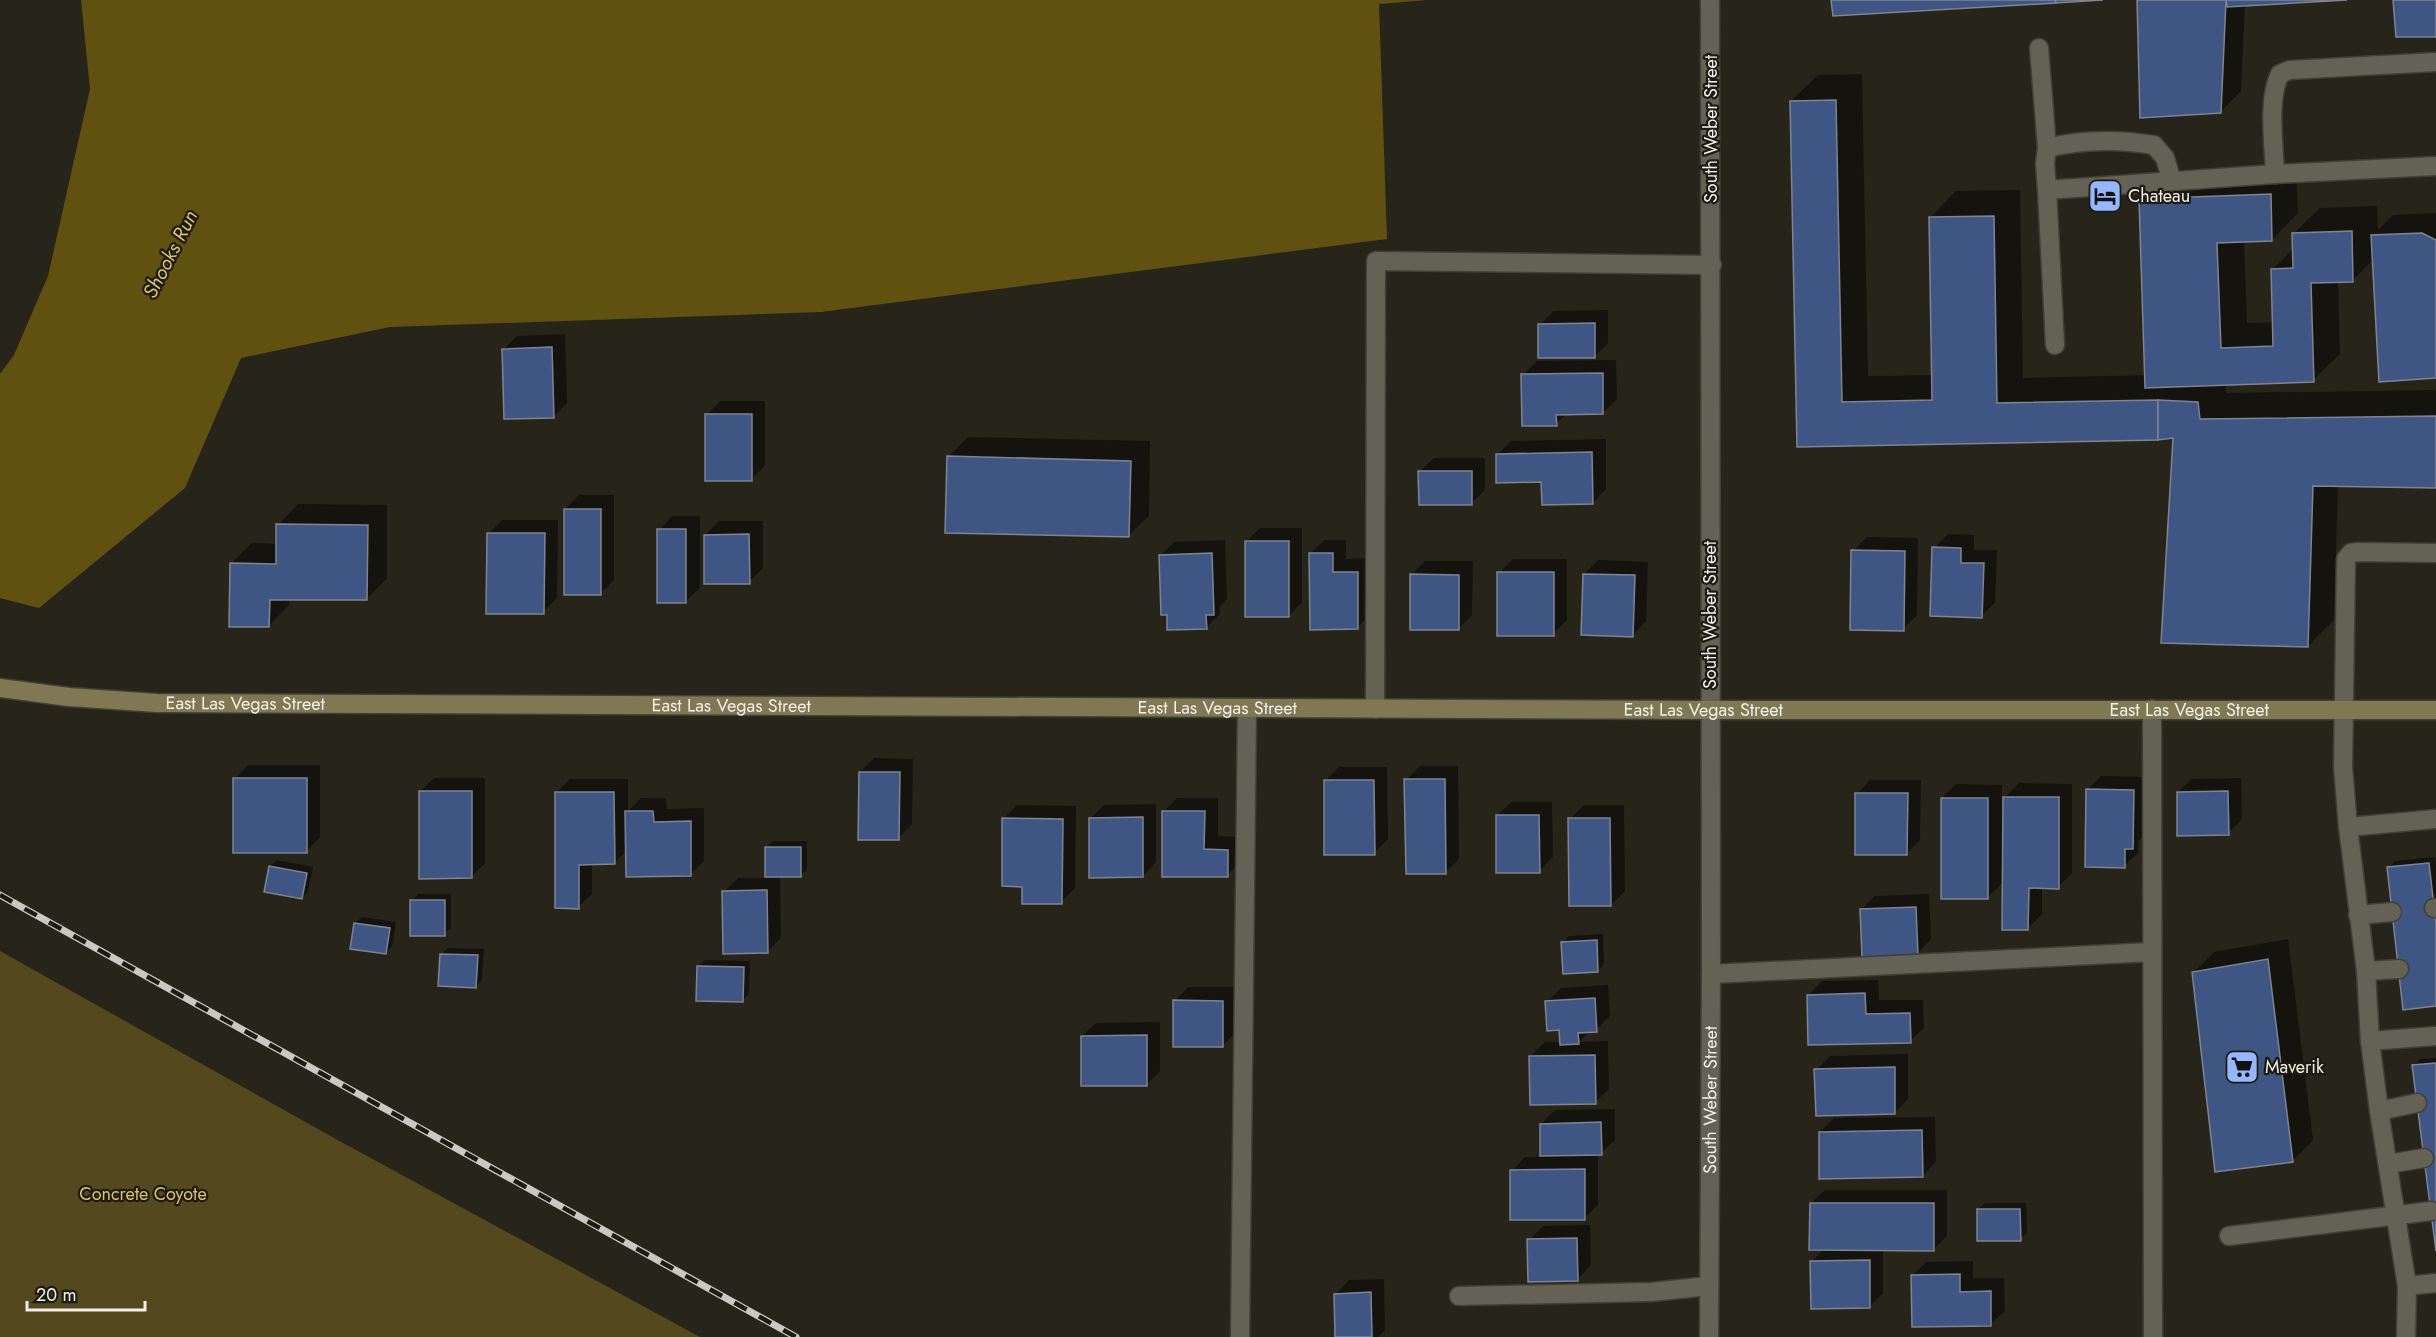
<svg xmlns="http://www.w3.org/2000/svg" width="2436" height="1337" viewBox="0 0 2436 1337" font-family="Jost,sans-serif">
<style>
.green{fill:#54481e}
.forest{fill:#615110}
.shadow{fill:#0007}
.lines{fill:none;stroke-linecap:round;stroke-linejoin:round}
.stream{stroke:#615111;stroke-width:12}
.building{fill:#3f5685;stroke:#7f8490;stroke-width:1.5}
.lane-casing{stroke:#423f37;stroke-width:21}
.street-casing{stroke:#423f37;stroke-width:21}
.secondary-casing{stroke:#423f37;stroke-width:21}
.lane{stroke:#646155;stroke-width:18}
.street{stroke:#646155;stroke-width:18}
.secondary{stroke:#807753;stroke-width:18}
.rail-casing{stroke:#cac8c0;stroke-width:7}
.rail{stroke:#1d1b11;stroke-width:4.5;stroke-dasharray:14;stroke-linecap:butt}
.labels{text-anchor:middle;stroke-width:4.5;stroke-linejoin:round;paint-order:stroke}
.street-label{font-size:18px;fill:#f1efe8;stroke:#1d1b11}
.poi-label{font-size:18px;fill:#f1efe8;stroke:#1d1b11;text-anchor:start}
.park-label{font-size:18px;fill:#dac269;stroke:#1d1b11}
.water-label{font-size:20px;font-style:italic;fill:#dec56d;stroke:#1d1b11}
</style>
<rect width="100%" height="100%" fill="#27241a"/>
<!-- green -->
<path class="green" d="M0,951l334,187 366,199h-700z"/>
<!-- forest -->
<path class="forest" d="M81,0h1346l-48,4 8,235 -566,73 -431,15 -149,31 -56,130 -146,120 -39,-10v-224l14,-19 34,-79 42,-187z"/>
<!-- shadow -->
<g class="shadow">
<path d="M2139,0h182l-76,4 -4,87 -21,21z"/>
<path d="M1862,74l6,302 65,-1 -3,-157 26,-27 64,-1 3,188 123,-3 -5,-176 26,-26 129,-5 2,45 -26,27 -28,1 3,82 27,-1 -2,-52 22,-22 -1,-14 27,-26 57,-2 1,24 15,-15 43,-2v164l-62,-118 -21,21 -15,1 2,73 -27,26 -88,3 1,10 210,-3v97l-98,-2 -4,135 -26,26 -133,-210 -377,10 -7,-345 27,-26z"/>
<path d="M1608,310v33l-14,14 -54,-32 13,-14z"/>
<path d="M565,334l2,69 -14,14 -50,-67 14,-14z"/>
<path d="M1616,360l1,39 -14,14h-36l-11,11 -33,-49 14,-14z"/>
<path d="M720,401h45v65l-14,13 -44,-64z"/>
<path d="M968,437l182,4 -1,75 -21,20 -180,-79z"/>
<path d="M1606,439v50l-13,14 -50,-22 -46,-26 14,-14z"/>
<path d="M1434,458h51v32l-14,14 -51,-33z"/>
<path d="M579,495h35v85l-14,14 -35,-85z"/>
<path d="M298,504l89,1v73l-20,21 -78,-1v7l-20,21 -38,-62 21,-21 25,1 1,-19z"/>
<path d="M672,516h28v72l-14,13 -27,-71z"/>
<path d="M502,520h56l-1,78 -14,14 -55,-78z"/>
<path d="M719,521h44v47l-14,14 -44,-47z"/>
<path d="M1260,528h42v74l-13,14 -43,-74z"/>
<path d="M1948,534l26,1v15h23l-2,53 -14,13 -47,-68z"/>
<path d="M1867,537l51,1 -1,77 -14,14 -50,-78z"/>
<path d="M1225,540l2,59 -7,7v8l-14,14 -45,-73 13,-13z"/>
<path d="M1324,540h22v19l25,-1v56l-14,14 -46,-75z"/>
<path d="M1513,559h54v61l-14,14 -54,-61z"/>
<path d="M1598,560l50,2 -2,59 -13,14 -49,-61z"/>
<path d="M1425,561h48l-1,54 -14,14 -47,-54z"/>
<path d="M874,758l39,1 -1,65 -13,14 -39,-66z"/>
<path d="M248,765h72v72l-13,14 -72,-72z"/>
<path d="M1420,766h38l1,93 -13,13 -40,-92z"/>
<path d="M1339,767h48l1,72 -14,14 -49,-72z"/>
<path d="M2101,776l46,1 -1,56 -8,8v12l-14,13 -37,-76z"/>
<path d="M434,778h51v85l-14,14 -50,-86z"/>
<path d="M2241,778l1,41 -14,14 -50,-41 14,-13z"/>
<path d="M570,779h58v32l13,-13h25l1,11 37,-1v53l-14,13 -63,-24 -13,13h-22v31l-14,13 -22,-114z"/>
<path d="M1870,780h51l-1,60 -14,14 -49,-60z"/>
<path d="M2019,783l53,1v89l-14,14h-16v27l-14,14 -24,-47 -16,16 -46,-99 14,-14 46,1v51h2l1,-39z"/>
<path d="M1177,798h41v38l23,1v25l-14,13 -64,-63z"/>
<path d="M1511,802h41l1,55 -14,14 -42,-55z"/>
<path d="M1156,804v58l-13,14 -53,-57 14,-14z"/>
<path d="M1017,805l59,1 -1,82 -14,14 -37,-17 -21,-66z"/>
<path d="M1584,805h40l1,86 -14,14 -41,-86z"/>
<path d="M773,841h34v28l-6,6 -21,1 1,62 -14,14 -43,-60 14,-14h28v-30z"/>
<path d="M2435,857l1,7v141l-47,-137 6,-7z"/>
<path d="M277,860l36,7 -5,24 -6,7 -32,-32z"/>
<path d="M418,894h33v34l-7,6 -32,-33z"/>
<path d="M1929,894l2,45 -13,14 -57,-43 14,-14z"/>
<path d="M362,917l34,5 -4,24 -6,7 -31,-30z"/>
<path d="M1603,934l1,30 -6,7 -35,-28 6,-7z"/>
<path d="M2288,939l25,201 -21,21 -99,-188 21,-21z"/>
<path d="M448,948l36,1 -2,31 -6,6 -34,-32z"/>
<path d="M705,960l45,1 -1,33 -7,7 -43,-35z"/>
<path d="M1878,980l1,20h44l1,28 -14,13 -101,-46 13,-14z"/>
<path d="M1608,985l2,31 -14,14h-5l-12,12 29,-1 1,48 -14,13 -64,-46 14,-14h16l-1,-13 -13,-27 14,-14z"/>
<path d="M1188,987h48v45l-14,14 -47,-45z"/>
<path d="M1160,1022v49l-14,14 -64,-49 14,-13z"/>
<path d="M1908,1054v45l-14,14 -78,-43 14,-14z"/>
<path d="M2436,1058v182l-22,-174 6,-7z"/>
<path d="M1615,1109v31l-14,13 -3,1v51l-14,13 -72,-47 13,-14h17l-1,-33 14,-14z"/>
<path d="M1935,1117l1,45 -14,14 -102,-44 14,-14z"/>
<path d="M1825,1190h122v46l-14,14 -50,-1v44l-14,14 -57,-46 12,-12 -13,-46z"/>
<path d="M1985,1203h41l1,30 -7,6 -42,-29z"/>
<path d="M1590,1225l1,40 -13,14 -49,-39 14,-14z"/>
<path d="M1973,1261v17h31l1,33 -14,13 -78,-49 13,-13z"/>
<path d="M1384,1279l1,51 -7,7h-41l-1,-43 13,-14z"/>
</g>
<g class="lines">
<!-- stream -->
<path class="stream" d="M0,469l158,-147 59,-117 -70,-205"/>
</g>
<!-- building -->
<g class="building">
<path d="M1831,0h224l1,3 -223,13z"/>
<path d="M2055,0h48l-47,3z"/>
<path d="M2137,0h89l-5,113 -81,5z"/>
<path d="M2226,0h121l-120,7z"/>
<path d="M2393,0h43v37h-40z"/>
<path d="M1836,100l6,302 90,-2 -3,-183 65,-1 3,187 161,-3v40l-361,7 -7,-346z"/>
<path d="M2271,194l1,47 -55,2 4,105 52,-2 -2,-77 22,-1 -1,-35 60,-2 1,51 -42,1 3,99 -169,6 -6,-189z"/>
<path d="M2422,233l14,7v138l-57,4 -8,-147z"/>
<path d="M1595,323v35h-57v-34z"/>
<path d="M552,347l2,71 -50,1 -2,-70z"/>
<path d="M1603,373v41l-47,1 1,11h-35l-1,-52z"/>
<path d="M2158,400l40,2 2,17 236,-3v72l-123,-2 -5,161 -147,-4 12,-205 -15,2z"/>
<rect x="705" y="414" width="47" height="67"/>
<path d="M1592,452l1,52 -51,1 -1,-23 -45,1v-29z"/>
<path d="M947,456l184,5 -2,76 -184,-4z"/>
<path d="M1418,471h54v34h-53z"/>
<rect x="564" y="509" width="37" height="86"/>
<path d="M276,524l92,1 -1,75h-97l-1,27h-40l1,-64 46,1z"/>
<rect x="657" y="529" width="29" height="74"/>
<path d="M487,533h58l-1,81h-58z"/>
<path d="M749,534l1,50h-46v-49z"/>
<rect x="1245" y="541" width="44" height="76"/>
<path d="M1932,547l29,1v15h23l-2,55 -52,-2z"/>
<path d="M1851,550l54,1 -1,80 -54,-1z"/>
<path d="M1212,553l2,62h-8l1,14 -40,1v-15h-6l-2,-60z"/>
<path d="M1309,553h24v19h25v57l-48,1z"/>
<rect x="1497" y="572" width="57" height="64"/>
<path d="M1410,574l49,1v55h-49z"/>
<path d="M1583,574l52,1 -2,62 -52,-2z"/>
<path d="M859,772h41l-1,68h-41z"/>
<rect x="233" y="778" width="74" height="75"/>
<path d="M1404,779h41l1,95h-40z"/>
<path d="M1324,780h50l1,75h-51z"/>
<path d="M2086,789l48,1 -1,59h-8v19l-40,-1z"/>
<path d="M419,791h53v87l-53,1z"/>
<path d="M2228,791l1,44 -52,1v-44z"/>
<path d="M555,792h59l1,72 -36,1v44l-24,-1z"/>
<path d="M1855,793h53l-1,62h-52z"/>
<path d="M2003,797h56v92l-30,-1 -1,42h-26z"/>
<rect x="1941" y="798" width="47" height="101"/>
<path d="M625,811h28l1,11 37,-1v55l-65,1z"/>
<path d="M1162,811h43l-1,38 24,1v27h-66z"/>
<path d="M1496,815h43l1,58h-44z"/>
<path d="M1143,817v60l-54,1v-60z"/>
<path d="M1002,818l61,1 -1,85h-40v-17l-20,-1z"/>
<path d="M1568,818h42l1,88h-42z"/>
<rect x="765" y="847" width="36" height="30"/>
<path d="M2429,863l7,61v82l-33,4 -16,-143z"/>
<path d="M269,866l38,7 -5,26 -38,-7z"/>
<path d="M767,890l1,63 -45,1 -1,-63z"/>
<rect x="410" y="900" width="35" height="36"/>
<path d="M1916,907l2,48 -56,2 -2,-48z"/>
<path d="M354,923l36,5 -4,26 -36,-5z"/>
<path d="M1597,940l1,32 -35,2 -2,-32z"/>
<path d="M440,954l38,1 -2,33 -38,-2z"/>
<path d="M2268,959l25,203 -78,10 -23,-200z"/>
<path d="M697,966l47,1 -1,35 -47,-1z"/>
<path d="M1865,993l1,21 44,-1 1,30 -103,2 -1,-50z"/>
<path d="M1595,998l2,34 -19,1 1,11 -19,1 -1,-15 -12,1 -2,-30z"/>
<path d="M1173,1000l50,1v46h-50z"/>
<path d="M1147,1035v51h-66v-50z"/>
<path d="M1595,1055l1,49 -66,1 -1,-49z"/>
<path d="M2436,1063v188l-24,-186z"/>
<path d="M1895,1067v47l-79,2 -2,-47z"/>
<path d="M1601,1122l1,33 -62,1v-32z"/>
<path d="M1922,1130l1,47 -104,2v-47z"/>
<path d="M1585,1169v51h-75v-50z"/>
<path d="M1810,1203h124v48l-125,-1z"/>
<path d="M1977,1209h43l1,32h-44z"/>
<path d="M1577,1238l1,43 -50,1 -1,-43z"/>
<path d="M1870,1260v48l-59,1 -1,-48z"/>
<path d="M1960,1274v18l31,-1v35l-79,1 -1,-52z"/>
<path d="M1371,1292l1,45h-37l-1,-43z"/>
</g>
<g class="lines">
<!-- lane casing -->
<g class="lane-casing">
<g id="lane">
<path d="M2039,48l8,100"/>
<path d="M2436,62l-146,8 -10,4c-13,25 -6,71 -5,100l161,-8"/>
<path d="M2047,190l-2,-27 2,-15c36,-9 71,-9 107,-3l11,13 7,23"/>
<path d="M2055,345l-8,-155 228,-16"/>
<path d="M2436,553l-78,-1 -7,1 -5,6 -3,208 5,60 88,-8"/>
<path d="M1375,709l1,-448 336,4"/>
<path d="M2348,827l18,144 4,70 9,70 28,175"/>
<path d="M2434,908h2"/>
<path d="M2358,915l34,-3"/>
<path d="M2366,971l33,-2"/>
<path d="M1711,974l441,-22"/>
<path d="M2370,1041l66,-5"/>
<path d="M2379,1111l38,-8"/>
<path d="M2388,1164l36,-6"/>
<path d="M2229,1236l202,-25"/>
<path d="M1459,1296l192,-4 58,-6"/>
<path d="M2406,1337l1,-51 29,-3"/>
</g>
</g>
<!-- street casing -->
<g class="street-casing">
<g id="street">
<path d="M2152,709l1,628"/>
<path d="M1240,1337l7,-629"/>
<path id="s1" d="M1709,1337l2,-363 -1,-974"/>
</g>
</g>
<!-- secondary casing -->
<g class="secondary-casing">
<g id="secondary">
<path id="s2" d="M0,688l69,9 88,6 1552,7h727"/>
</g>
</g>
<!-- lane -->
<use href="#lane" class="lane"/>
<!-- street -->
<use href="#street" class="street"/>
<!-- secondary -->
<use href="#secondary" class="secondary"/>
<!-- rail casing -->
<g class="rail-casing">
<path id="rail" d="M0,895l796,442"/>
</g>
<!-- rail -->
<use href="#rail" class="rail"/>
</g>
<!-- icons -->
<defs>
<g id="hotel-square" transform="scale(1.725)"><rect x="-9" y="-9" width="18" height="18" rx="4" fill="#95b7fd" stroke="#1d1b11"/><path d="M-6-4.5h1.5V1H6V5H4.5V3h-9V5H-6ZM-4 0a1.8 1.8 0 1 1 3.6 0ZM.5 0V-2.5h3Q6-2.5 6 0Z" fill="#111"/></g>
<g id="supermarket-square" transform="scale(1.725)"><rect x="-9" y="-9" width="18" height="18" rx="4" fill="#95b7fd" stroke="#1d1b11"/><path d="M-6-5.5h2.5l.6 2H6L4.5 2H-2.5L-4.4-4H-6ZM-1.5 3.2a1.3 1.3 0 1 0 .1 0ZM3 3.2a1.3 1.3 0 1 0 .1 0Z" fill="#111"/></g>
</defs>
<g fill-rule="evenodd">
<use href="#hotel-square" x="2105" y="196"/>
<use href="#supermarket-square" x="2242" y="1067"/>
</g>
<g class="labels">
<!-- street labels -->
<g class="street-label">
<text transform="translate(1711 129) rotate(-90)" y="6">South Weber Street</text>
<text transform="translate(1710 615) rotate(-90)" y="6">South Weber Street</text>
<text dy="6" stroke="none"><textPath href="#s2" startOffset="246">East Las Vegas Street</textPath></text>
<text dy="6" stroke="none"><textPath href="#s2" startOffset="732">East Las Vegas Street</textPath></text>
<text dy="6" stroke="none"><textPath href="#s2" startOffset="1218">East Las Vegas Street</textPath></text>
<text dy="6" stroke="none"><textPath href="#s2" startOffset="2190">East Las Vegas Street</textPath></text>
<text dy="6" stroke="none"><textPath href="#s2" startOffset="1704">East Las Vegas Street</textPath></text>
<text dy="6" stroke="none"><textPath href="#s1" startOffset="237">South Weber Street</textPath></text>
</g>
<!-- poi labels -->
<g class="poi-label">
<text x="2128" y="202">Chateau</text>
<text x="2265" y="1073">Maverik</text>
</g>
<!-- park labels -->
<g class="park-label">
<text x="143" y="1200">Concrete Coyote</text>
</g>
<!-- water labels -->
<g class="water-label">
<text transform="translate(170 254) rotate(-63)" y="7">Shooks Run</text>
</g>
</g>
<!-- scale -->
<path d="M27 1301v9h118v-9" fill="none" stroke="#f1efe8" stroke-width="3"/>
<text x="36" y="1301" font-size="18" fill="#f1efe8" stroke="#1d1b11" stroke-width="4.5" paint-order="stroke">20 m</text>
</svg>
